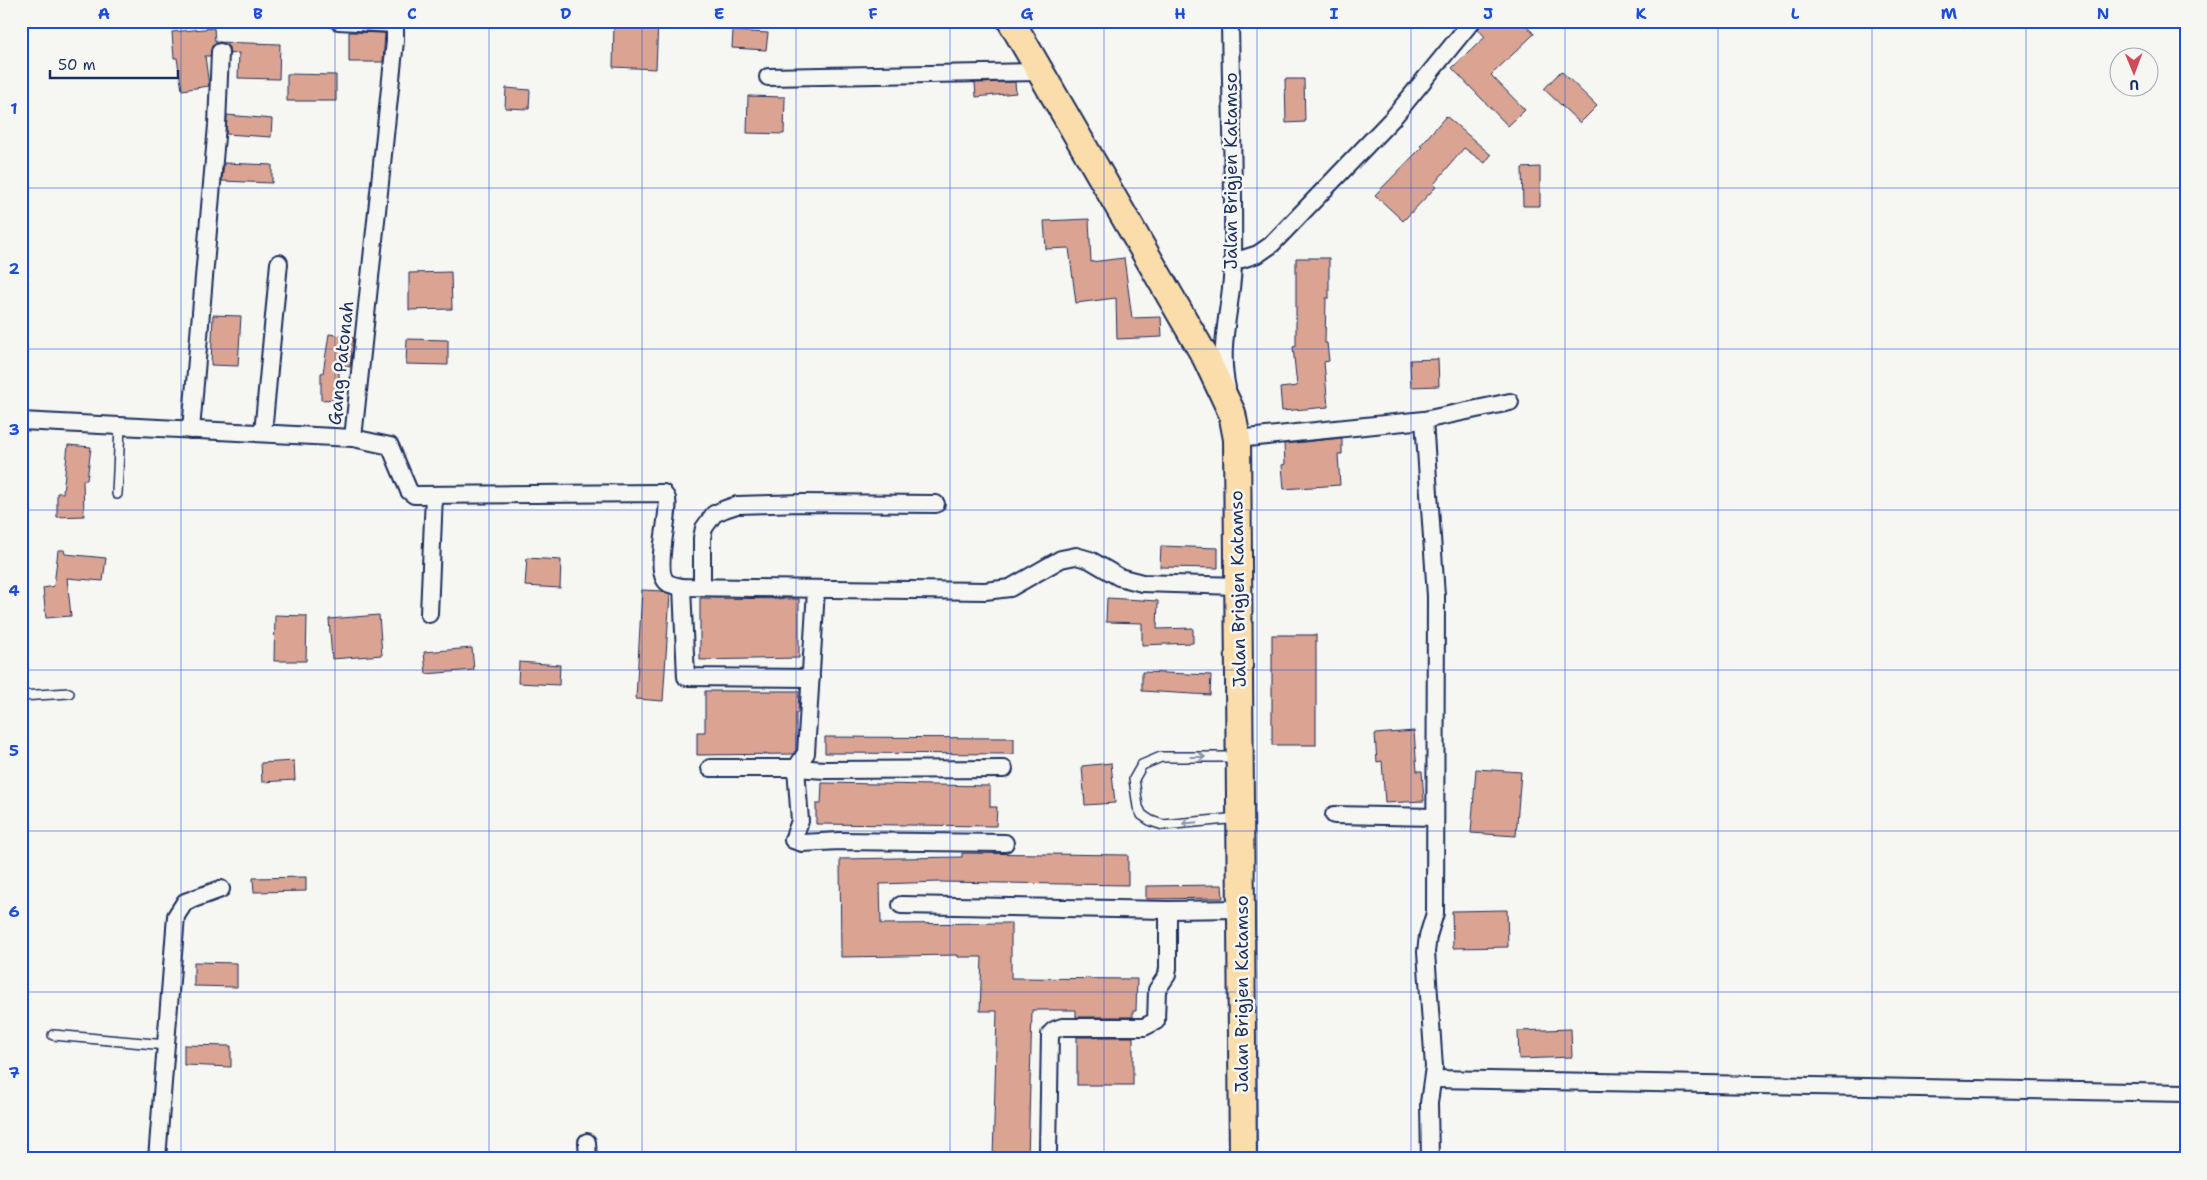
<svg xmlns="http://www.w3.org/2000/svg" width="2207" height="1180" viewBox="0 0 2207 1180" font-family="'Shantell Sans',sans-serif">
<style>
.building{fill:#daa392;stroke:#1b2f5e}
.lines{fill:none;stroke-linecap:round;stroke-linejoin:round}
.service-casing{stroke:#1b2f5e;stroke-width:12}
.minor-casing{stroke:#1b2f5e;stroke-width:20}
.primary-casing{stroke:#1b2f5e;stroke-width:30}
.service{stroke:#f6f6f2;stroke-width:9}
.minor{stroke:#f6f6f2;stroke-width:16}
.primary{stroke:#faddab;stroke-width:26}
.oneway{stroke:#8892a8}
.grid{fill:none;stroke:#1d4ed8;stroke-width:1;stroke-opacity:0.55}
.labels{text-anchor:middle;stroke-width:5;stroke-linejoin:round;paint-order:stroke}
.street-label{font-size:18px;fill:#1b2f5e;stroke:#f6f6f2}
.neatline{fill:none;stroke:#1d4ed8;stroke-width:2}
.grid-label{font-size:16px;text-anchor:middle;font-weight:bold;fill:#1d4ed8}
</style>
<rect width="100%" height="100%" fill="#f6f6f2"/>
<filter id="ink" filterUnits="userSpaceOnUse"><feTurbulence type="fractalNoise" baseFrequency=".02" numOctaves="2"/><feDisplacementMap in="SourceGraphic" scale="10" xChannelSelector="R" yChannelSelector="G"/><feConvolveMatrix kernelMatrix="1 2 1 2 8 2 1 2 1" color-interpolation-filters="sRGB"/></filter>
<g filter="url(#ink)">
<!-- building -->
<g class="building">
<path d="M614,21h44l-2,48 -43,-2z"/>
<path d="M1485,21h37l12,13 -43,41 34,35 -17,16 -56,-58 33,-31 -7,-8z"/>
<path d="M214,28l1,14 65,2 -1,35 -41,-1 1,-25 -9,1 -1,-7 -9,-5 -8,4 -2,10h-5l4,30 -27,4 -5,-32h-3l-2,-26z"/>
<path d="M733,31l35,2 -2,17 -34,-2z"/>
<path d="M349,32l36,1 -2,29h-34z"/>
<path d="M1561,71l36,35 -17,17 -36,-34z"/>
<path d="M287,74l49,1v26h-49z"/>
<path d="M1285,79h19l1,43 -19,1z"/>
<path d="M1015,82l1,11 -40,4 -1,-14z"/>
<path d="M506,88l24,2 -1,19 -24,-1z"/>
<path d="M748,96l37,1 -1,37 -37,-1z"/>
<path d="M227,115l45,4 -1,18 -45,-3z"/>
<path d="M1446,116l45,39 -6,8 -21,-15 -30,36 2,3 -33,34 -28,-26 47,-48 -2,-1z"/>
<path d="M224,163l48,2v18l-50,-2z"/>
<path d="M1540,167v39h-17l-1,-38z"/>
<path d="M1089,219l2,43 33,-4 8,60 29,-1 1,20 -45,2 -1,-41 -40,5 -7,-55 -23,1 -2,-28z"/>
<path d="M1296,258h33v40h-3l-1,45h2l2,18 -5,1 4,45 -46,4 -2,-23 17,-2 -4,-39 3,-1z"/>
<path d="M451,272l1,37 -43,1v-37z"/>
<path d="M213,315l28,1 -3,50 -27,-1z"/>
<path d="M329,334l25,4 -4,29 -11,-2v34l-18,1v-27h2z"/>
<path d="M407,339l41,1v25l-42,-1z"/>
<path d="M1438,359l1,27 -28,1 -1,-27z"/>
<path d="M1342,438v16h-4l2,31 -56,4 -2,-24 3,-1 -1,-20z"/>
<path d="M68,445l23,2 -4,33h-4l1,36 -27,1v-24h6z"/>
<path d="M1161,546l57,2v20l-58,-1z"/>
<path d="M58,550h6l1,4 41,4 -3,23 -36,-3 4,38 -25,2 -3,-30 11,-2z"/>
<path d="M527,558l34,2 -1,28 -35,-2z"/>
<path d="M642,590l20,1 8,3 -7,107 -27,-2z"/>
<path d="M700,598l99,1v59l-99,2z"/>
<path d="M1107,598l51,3 -1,28 36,-1v15l-51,2v-22l-36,-1z"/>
<path d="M275,615l32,1 -1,45h-32z"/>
<path d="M379,615l3,40 -50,4 -3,-40z"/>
<rect x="1272" y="635" width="44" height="110"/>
<path d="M472,648l2,22 -48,4 -2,-22z"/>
<path d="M519,662l41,3 -1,20 -41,-2z"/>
<path d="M1142,672l69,3 -1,20 -68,-4z"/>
<path d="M705,691h94l-1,22h-2v37l-3,4 -96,1v-23h8z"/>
<path d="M1414,731l3,40h5l2,30 -39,2 -3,-42 -5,1 -2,-28z"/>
<path d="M825,737l189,1v16l-189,-1z"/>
<path d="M294,761l1,19 -33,2 -1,-19z"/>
<path d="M1111,763l4,40 -30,2 -3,-39z"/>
<path d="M1476,769l45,3 -5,64 -45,-3z"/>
<path d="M822,783l168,3v21h7l-1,19 -180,-2v-20h5z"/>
<path d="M962,853l166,2v30l-188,-3 -60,2 1,40 130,-1v55l126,1 -1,32h-3v6h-57v-7h-44l-4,149h-35l4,-148h-17l2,-54h-24v-2l-117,2 -1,-98 122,-2z"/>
<path d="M306,877v14l-52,1 -1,-14z"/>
<path d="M1222,885l1,13 -77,1v-13z"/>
<path d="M1507,910l1,37 -55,1 -1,-37z"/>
<path d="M194,962l43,1v24l-43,-1z"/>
<path d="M1571,1029l1,28 -53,2 -1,-28z"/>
<rect x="1077" y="1037" width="56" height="48"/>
<path d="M184,1045l47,1v21l-47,-2z"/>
</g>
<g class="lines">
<!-- service casing -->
<g class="service-casing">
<g id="service">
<path d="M117,494l3,-68"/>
<path d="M21,696l48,-3"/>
<path d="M1237,757h-76l-19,8 -8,14 4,28 4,8 9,6 12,4 76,-7"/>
<path d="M53,1035l113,10"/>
</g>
</g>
<!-- minor casing -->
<g class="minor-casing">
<g id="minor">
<path d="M338,21l57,3"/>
<path d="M768,77l271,-5"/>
<path d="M1233,262l25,-8 13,-9 122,-127 79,-97"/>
<path d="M1227,388c-10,-44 6,-85 6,-128 1,-79 -2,-159 -3,-239"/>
<path d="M1424,420l12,176 -1,317 -7,23 -2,16 8,115 -5,36 1,56"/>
<path d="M21,421l332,17 42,-397v-20"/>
<path d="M191,430l26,-305 3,-73"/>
<path d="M263,433l16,-170"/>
<path d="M353,438l37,8 19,45 5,4 249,-2c1,2 4,4 4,6 4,15 -15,74 1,84 3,2 10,3 14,4l303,4 25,-3 51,-29 15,-3 14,4 29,17 23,6 95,3"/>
<path d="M1237,439l187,-19 86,-18"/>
<path d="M682,587l4,90 125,1"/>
<path d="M702,587v-49l2,-10 10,-14 11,-5 12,-4 63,-2 136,1"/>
<path d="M816,590l-10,163 -10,15 29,2 179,-1"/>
<path d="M429,614l5,-119"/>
<path d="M710,768h86l4,53 -7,19 9,3 38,-2 165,2"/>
<path d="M1334,815l101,2"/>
<path d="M901,905l267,5 73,-1"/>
<path d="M1433,1079l753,14"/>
<path d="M587,1142l1,17"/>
<path d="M1048,1151l2,-117 4,-4 8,-3h82l12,-6 1,-31 10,-15 1,-7v-58"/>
<path d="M157,1159l19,-243 9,-14 36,-13"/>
</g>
</g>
<!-- primary casing -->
<g class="primary-casing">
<path id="primary" d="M1011,21l195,337 26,55 5,26 6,720"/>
</g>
<!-- service -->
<use href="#service" class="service"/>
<!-- minor -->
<use href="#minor" class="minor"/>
<!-- primary -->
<use href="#primary" class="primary"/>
</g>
<!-- one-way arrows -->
<defs><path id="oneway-shaft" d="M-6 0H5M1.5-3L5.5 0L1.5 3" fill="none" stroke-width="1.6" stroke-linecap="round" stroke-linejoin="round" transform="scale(1.25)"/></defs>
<g class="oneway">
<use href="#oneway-shaft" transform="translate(1198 757)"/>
<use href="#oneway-shaft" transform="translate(1190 823) rotate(175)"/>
</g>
</g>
<!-- grid -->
<path class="grid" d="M181,21v1138M335,21v1138M489,21v1138M642,21v1138M796,21v1138M950,21v1138M1104,21v1138M1257,21v1138M1411,21v1138M1565,21v1138M1718,21v1138M1872,21v1138M2026,21v1138M21,188h2165M21,349h2165M21,510h2165M21,670h2165M21,831h2165M21,992h2165"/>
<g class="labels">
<!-- street labels -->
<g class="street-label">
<text transform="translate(1231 171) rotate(-90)" y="6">Jalan Brigjen Katamso</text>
<text transform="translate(341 363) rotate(-84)" y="6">Gang Patonah</text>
<text transform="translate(1238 589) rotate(-91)" y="6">Jalan Brigjen Katamso</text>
<text transform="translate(1242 994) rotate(-90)" y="6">Jalan Brigjen Katamso</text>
</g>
</g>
<!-- margin -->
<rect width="2207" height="1180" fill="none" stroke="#f6f6f2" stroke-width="55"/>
<!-- north arrow -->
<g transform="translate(2134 72) rotate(179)"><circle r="24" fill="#f6f6f2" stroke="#9ea6b7"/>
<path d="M0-4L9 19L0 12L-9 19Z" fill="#d1495b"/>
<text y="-8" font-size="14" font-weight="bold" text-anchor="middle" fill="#1b2f5e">U</text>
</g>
<!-- scale -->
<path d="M50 70v8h128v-8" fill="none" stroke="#1b2f5e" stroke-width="2.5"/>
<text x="58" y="70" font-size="15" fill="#1b2f5e" stroke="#f6f6f2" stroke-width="4" paint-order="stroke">50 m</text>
<rect x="28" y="28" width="2152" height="1124" class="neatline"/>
<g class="grid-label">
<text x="104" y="19">A</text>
<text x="258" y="19">B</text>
<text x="412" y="19">C</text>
<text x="566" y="19">D</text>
<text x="719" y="19">E</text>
<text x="873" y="19">F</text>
<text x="1027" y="19">G</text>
<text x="1180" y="19">H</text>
<text x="1334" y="19">I</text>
<text x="1488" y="19">J</text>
<text x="1641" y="19">K</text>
<text x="1795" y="19">L</text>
<text x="1949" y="19">M</text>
<text x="2103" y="19">N</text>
<text x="14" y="114">1</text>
<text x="14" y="274">2</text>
<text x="14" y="435">3</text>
<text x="14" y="596">4</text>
<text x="14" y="756">5</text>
<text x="14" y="917">6</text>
<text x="14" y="1078">7</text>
</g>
</svg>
